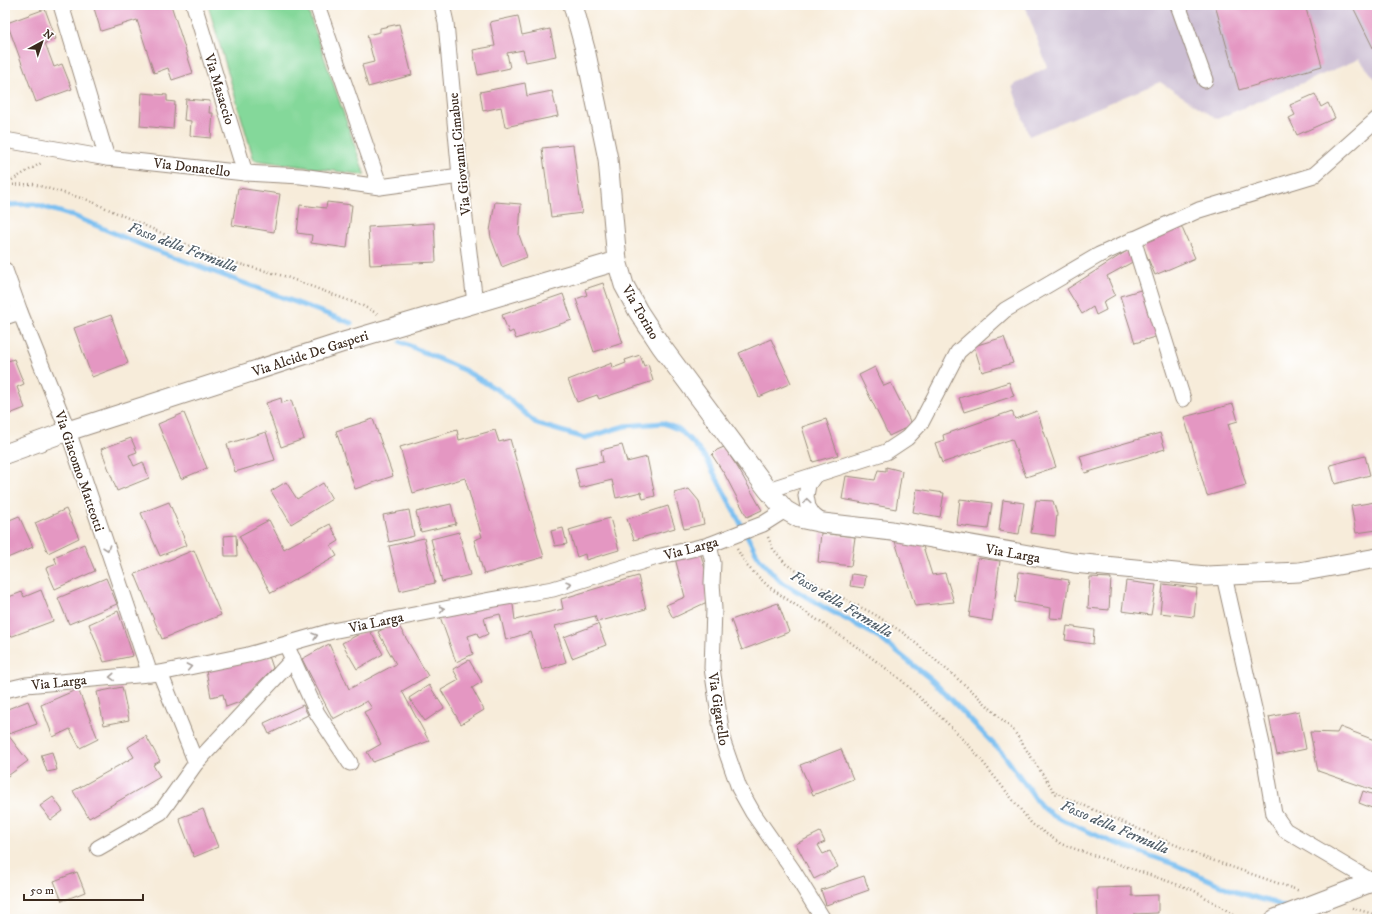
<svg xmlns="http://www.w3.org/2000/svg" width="1382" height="924" viewBox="0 0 1382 924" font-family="'IM FELL DW Pica',serif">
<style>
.industrial{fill:#ccbed3}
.green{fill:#84d89a;stroke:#60815c}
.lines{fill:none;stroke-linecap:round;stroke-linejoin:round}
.stream{stroke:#7abff1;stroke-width:5}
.building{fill:#e497c2}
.minor-casing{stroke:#998b7c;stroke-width:17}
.tertiary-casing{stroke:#998b7c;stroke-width:21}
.path{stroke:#998b7c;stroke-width:2.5;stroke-dasharray:1 3;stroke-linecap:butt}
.minor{stroke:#fff;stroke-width:15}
.tertiary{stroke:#fff;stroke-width:19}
.oneway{stroke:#a79f9a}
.labels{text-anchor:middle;stroke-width:3.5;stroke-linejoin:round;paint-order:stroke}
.street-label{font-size:14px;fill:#3b2a1e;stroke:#fff}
.water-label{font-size:15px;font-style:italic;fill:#515e68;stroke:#fff}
</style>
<rect width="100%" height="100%" fill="#fff"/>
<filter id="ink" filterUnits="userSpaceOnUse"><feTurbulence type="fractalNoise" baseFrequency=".025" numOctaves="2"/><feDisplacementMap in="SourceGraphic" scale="8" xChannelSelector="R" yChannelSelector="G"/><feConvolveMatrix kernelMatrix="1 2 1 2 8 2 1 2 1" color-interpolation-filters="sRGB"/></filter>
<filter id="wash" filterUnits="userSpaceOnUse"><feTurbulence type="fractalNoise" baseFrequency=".012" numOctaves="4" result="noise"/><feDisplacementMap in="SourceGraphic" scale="16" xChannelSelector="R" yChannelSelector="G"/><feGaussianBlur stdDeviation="0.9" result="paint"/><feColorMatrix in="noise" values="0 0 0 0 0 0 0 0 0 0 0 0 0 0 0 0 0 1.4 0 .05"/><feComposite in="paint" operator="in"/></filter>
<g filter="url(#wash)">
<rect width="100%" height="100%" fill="#f7ecda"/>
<!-- industrial -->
<path class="industrial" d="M1025,5h352v76l-18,-22 -142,60 -57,-37 -131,54 -17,-50 35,-19z"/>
<!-- green -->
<path class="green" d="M208,5h98l59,170 -111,-15z"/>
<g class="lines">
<!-- stream -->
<g class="stream">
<path d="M5,205l29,-1 42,13 66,28 209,78"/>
<path d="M401,342l63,28 37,22 36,32 48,14 40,-12 38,-3 17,7 15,15 12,15 52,98 21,23 47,28 50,27 56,45 71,74 37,51 13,10 53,24 69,25 60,27 39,11 12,5"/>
<path d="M1302,914l12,5"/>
</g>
</g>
<g id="blocks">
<!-- building -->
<g class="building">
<path d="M93,5h78l22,68 -21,7 -4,-12 -14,5 -17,-53 -36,11z"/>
<path d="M1215,5h90l17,61 -83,24z"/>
<path d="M1352,5h25v51z"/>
<path d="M45,9l11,30 -11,4 9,24 8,-3 10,25 -36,13 -29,-79z"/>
<path d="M518,16l4,19 28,-6 6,27 -30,6 -3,-12 -16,3 3,15 -32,7 -5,-25 22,-4 -5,-24z"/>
<path d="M399,24l13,51 -44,12 -6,-22 12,-3 -7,-27 13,-3v-4z"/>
<path d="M525,83l2,13 25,-5 6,25 -53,11 -4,-20 -18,4 -3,-19z"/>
<path d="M142,93l25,2v6l8,1 -2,27 -33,-3z"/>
<path d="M1315,94l6,13 7,-4 7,15 -38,17 -8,-17 6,-3 -5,-10z"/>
<path d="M186,99l24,2 -1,12h4l-2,25 -21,-2 1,-15 -7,-1z"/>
<path d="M573,145l9,68 -31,4 -9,-69z"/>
<path d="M238,188l42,6 -6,38 -42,-7z"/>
<path d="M327,202l25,3 -5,43 -36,-5 1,-8 -15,-2 3,-28 26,3z"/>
<path d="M495,202l26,2 -2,31 8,22 -25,10 -11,-29 -1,-7z"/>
<path d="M434,223l2,39 -66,3 -2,-38z"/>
<path d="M1180,223l15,35 -40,17 -15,-35z"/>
<path d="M1133,247l5,12 -31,17 8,19 -12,7 3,8 -10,5 -3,-8 -11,7 -15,-25z"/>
<path d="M603,283l20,60 -29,9 -18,-53 11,-4 -2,-6z"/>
<path d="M1144,289l14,47 -23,7 -15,-47z"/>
<path d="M563,294l9,26 -56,19 -3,-8 -4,2 -7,-18z"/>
<path d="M111,315l17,48 -36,14 -18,-49z"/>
<path d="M1004,337l9,26 -31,9 -8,-26z"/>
<path d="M771,339l20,44 -32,14 -20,-44z"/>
<path d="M640,355l4,11 4,-2 5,17 -54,18 -2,-4 -20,7 -9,-22 44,-17 1,5 13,-5 -1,-3z"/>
<path d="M14,359l10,25 -7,3 8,21 -18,7 -2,-5v-48z"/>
<path d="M875,367l9,19 7,-3 21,42 -23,11 -30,-61z"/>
<path d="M1009,382l5,14 -50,16 -5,-14z"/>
<path d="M281,398l1,5 9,-3 13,39 -23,8 -15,-44z"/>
<path d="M1233,404l5,17 -10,3 18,61 -39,11 -23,-79z"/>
<path d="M1012,411l3,8 22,-8 19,56 -30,10 -14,-38 -70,24 -7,-20 9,-3 -1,-5z"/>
<path d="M184,413l23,55 -26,11 -23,-55z"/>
<path d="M373,419l20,57 -38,13 -19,-58z"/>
<path d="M826,419l12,36 -25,7 -11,-35z"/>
<path d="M457,430l2,10 36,-10 4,12 11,-3 34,118 -60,17 -10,-34 8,-3 -17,-59 -52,15 -13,-46z"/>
<path d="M266,432l9,28 -40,12 -8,-28z"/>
<path d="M1160,433l5,16 -80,24 -5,-17z"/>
<path d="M131,438l6,14 -8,3 5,11 9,-4 6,16 -32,13 -16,-42z"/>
<path d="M622,445l5,17 20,-5 8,39 -12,3 -2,-7 -25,6 -4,-18 -32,8 -5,-20 28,-6 -2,-12z"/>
<path d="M724,447l14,21 24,42 -15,7 -22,-42 -13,-20 5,-5z"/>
<path d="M1365,456l5,19 -35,9 -5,-19z"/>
<path d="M886,467l16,4 -6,38 -54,-10 4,-23 29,4 3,-10 8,1z"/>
<path d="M286,482l11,17 26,-16 9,16 -41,25 -20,-33z"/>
<path d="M689,489l10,12 5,23 -20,5 -10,-36z"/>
<path d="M917,489l27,4 -4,24 -27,-5z"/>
<path d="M960,499l32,4 -4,26 -31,-4z"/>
<path d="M1003,500l21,3 -5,31 -20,-3z"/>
<path d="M1036,500l17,1 4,13 -2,22 -24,-3z"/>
<path d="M169,502l18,43 -27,11 -19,-43z"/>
<path d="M1375,502l2,14v14l-21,3 -5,-27z"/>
<path d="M451,504l5,20 -35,8 -5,-20z"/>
<path d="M668,506l7,22 -41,12 -7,-21z"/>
<path d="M66,509l13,29 -31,15 -13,-30z"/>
<path d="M409,510l5,26 -25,6 -6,-27z"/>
<path d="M19,516l14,31 -28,12v-37z"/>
<path d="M610,518l9,32 -33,10 -1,-6 -8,3 -8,-27z"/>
<path d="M269,520l15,29 46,-25 9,17 -8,5 6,10 -66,37 -32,-57z"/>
<path d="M563,528l4,16 -12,2 -4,-15z"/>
<path d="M459,532l11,43 -28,7 -11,-43z"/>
<path d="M821,533l34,4 -4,29 -33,-4z"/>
<path d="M236,535l1,21h-12l-1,-20z"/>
<path d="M424,538l11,45 -35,8 -11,-45z"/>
<path d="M894,538l27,2 11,35 13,-2 9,29 -39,4z"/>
<path d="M84,544l11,27 -40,18 -9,-21 11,-4 -3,-7z"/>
<path d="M699,548l8,28v26l-34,16 -7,-13 19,-8 -10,-39z"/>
<path d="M194,550l27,65 -59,24 -27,-65z"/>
<path d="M978,558l22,3 -8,60 -23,-4z"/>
<path d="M1019,572l50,8 -6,39 -13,-1 1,-10 -36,-6z"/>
<path d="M852,574l14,2 -2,12 -14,-2z"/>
<path d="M638,576l8,33 -49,13 -2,-6 -40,10 11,36 -24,8 -11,-38 -25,8 -6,-26 -16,4 4,16 -9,4 -2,-5 -9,3 5,18 -17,8 -18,-51 74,-14 3,23 48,-11 -2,-10z"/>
<path d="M1090,577l21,1 -2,32 -21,-2z"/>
<path d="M106,578l11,26 -48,20 -11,-26z"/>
<path d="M1126,581l30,4 -5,30 -29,-4z"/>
<path d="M1163,584l34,4 -3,29 -34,-4z"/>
<path d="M41,590l12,31 -43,16 -5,-13v-17l3,-1 -2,-8 16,-6 2,5z"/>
<path d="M778,603l11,29 -47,18 -11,-30z"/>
<path d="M118,611l15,45 -29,6 -15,-38z"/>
<path d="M396,621l32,55 -26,15 27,50 -56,21 -6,-10 14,-8 -17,-32 8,-4 -5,-7 -34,18 -31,-60 27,-15 20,45 47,-25 -18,-32z"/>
<path d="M598,624l8,21 -34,13 -8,-21z"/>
<path d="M1067,626l27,4 -1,14 -28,-4z"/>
<path d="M369,629l14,25 -26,15 -15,-26z"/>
<path d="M269,656l4,12 -33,34 -14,5 -3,-13 -12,3 -5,-27z"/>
<path d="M469,660l13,22 -10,6 12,22 -23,14 -20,-34 18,-10 -6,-11z"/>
<path d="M429,685l15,23 -19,13 -16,-23z"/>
<path d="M122,687l7,33 -25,5 -7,-33z"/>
<path d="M78,689l20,50 -18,9 -10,-19 -17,8 -12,-32z"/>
<path d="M28,701l9,23 -28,10 -4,-11v-13z"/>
<path d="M303,705l5,10 -39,19 -5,-11z"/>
<path d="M1299,711l7,38 -29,6 -8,-38z"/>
<path d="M1340,727l37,14v38l-4,11 -55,-19 -8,-39 27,1z"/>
<path d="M5,731l23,30 -23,17z"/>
<path d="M146,736l14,25 -7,4 7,12 -71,41 -16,-27 61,-34 -6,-10z"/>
<path d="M841,749l12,30 -40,16 -13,-30z"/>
<path d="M52,752l5,18 -10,2 -6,-17z"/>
<path d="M1363,791l14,5v14l-18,-7z"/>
<path d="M53,797l10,14 -12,9 -11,-14z"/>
<path d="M203,809l15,38 -24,10 -15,-39z"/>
<path d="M820,832l5,10 -7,3 5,9 7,-3 8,16 -24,12 -18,-35z"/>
<path d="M77,872l8,20 -23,9 -8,-20z"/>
<path d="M864,876l5,14 -43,15 -5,-15z"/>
<path d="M1132,887v9l26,-1v18l-24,1v5h-36l-1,-31z"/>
</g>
</g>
</g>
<g filter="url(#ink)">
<use href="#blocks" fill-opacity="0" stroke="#998b7c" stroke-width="1"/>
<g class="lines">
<!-- minor casing -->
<g class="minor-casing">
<g id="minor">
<path d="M61,5l46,153"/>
<path d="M194,5l51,168"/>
<path d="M317,5l63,182"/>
<path d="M442,5l4,18 14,153 15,127"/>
<path d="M1178,5l27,75"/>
<path d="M5,140l102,18 138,15 56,3 79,11 80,-11"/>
<path d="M1133,239l50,160"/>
<path d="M5,270l15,42 48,119 82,243"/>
<path d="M5,317l15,-5"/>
<path d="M815,475l-7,10 -2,11 2,11 5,8 10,8"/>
<path d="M768,490l118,-38 21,-14 14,-15 37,-71 47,-42 94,-55 100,-45 115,-35 63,-56"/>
<path d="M709,545l4,18 -1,20 2,26 -2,59 11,74 16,46 14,25 39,56 31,50"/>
<path d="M1224,576l38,168 12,70 11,16 88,52"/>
<path d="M289,651l28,62 33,50"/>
<path d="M5,690l21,-5 134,-12 88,-18 84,-24 158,-31 63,-11 104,-32 52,-12 54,-21 22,-14"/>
<path d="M196,763l97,-104"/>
<path d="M98,848l63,-36 35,-49 -36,-90"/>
</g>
</g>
<!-- tertiary casing -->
<g class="tertiary-casing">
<g id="tertiary">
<path d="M573,5l12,44 23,110 9,102 7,24 14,26 23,35 107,144 17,20 14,8 24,5 69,8 182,32 132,13 93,-4 78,-14"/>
<path d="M5,454l63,-23 279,-90 270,-80"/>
<path d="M1275,919l102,-39"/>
</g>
</g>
<!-- path -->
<g class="path">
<path d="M5,184l38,-22"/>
<path d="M5,185l28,-1 55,16 129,58 67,18 79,30 15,8"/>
<path d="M768,537l5,12 13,15 35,23 53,27 31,20 68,58 41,39 41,62 151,65 94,33"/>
<path d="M737,549l10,17 22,21 91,62 40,30 47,44 27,28 58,73 29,20 132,46 48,29"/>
<path d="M1352,908l25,7"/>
</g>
<!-- minor -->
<use href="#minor" class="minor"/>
<!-- tertiary -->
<use href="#tertiary" class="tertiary"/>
</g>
<!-- one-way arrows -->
<defs><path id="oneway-chevron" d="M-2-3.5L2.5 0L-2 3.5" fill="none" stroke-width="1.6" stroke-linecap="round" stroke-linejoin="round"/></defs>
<g class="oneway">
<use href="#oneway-chevron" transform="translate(807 501) rotate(-98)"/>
<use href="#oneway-chevron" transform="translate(107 548) rotate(71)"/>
<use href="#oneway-chevron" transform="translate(569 584) rotate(-17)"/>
<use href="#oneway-chevron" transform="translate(442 609) rotate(-11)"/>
<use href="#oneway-chevron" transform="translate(315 636) rotate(-16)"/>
<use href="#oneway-chevron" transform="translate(189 667) rotate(-11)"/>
<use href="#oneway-chevron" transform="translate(112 677) rotate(176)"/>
</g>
</g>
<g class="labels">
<!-- street labels -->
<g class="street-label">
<text transform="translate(220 89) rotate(73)" y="5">Via Masaccio</text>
<text transform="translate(459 154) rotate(-96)" y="5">Via Giovanni Cimabue</text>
<text transform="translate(192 167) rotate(7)" y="5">Via Donatello</text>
<text transform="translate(641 312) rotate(60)" y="5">Via Torino</text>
<text transform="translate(310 353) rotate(-18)" y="5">Via Alcide De Gasperi</text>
<text transform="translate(80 471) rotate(71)" y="5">Via Giacomo Matteotti</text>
<text transform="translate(691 548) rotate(-15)" y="5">Via Larga</text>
<text transform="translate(1013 553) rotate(10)" y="5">Via Larga</text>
<text transform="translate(376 622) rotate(-12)" y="5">Via Larga</text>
<text transform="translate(59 682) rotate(-6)" y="5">Via Larga</text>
<text transform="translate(719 709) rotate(81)" y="5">Via Gigarello</text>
</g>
<!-- water labels -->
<g class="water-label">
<text transform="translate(183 247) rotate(21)" y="5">Fosso della Fermulla</text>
<text transform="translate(842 604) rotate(31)" y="5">Fosso della Fermulla</text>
<text transform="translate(1115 827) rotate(23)" y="5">Fosso della Fermulla</text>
</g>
</g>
<!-- margin -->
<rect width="1382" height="924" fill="none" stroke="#fff" stroke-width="20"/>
<!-- north arrow -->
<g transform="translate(42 42) rotate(40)" stroke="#ffffff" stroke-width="3" paint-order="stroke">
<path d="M0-3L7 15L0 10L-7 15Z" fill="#3b2a1e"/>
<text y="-6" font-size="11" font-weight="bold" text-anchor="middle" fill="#3b2a1e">N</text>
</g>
<!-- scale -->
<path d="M24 894v6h119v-6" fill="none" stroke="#3b2a1e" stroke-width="2"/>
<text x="30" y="894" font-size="12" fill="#3b2a1e" stroke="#ffffff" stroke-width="3" paint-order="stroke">50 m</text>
</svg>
